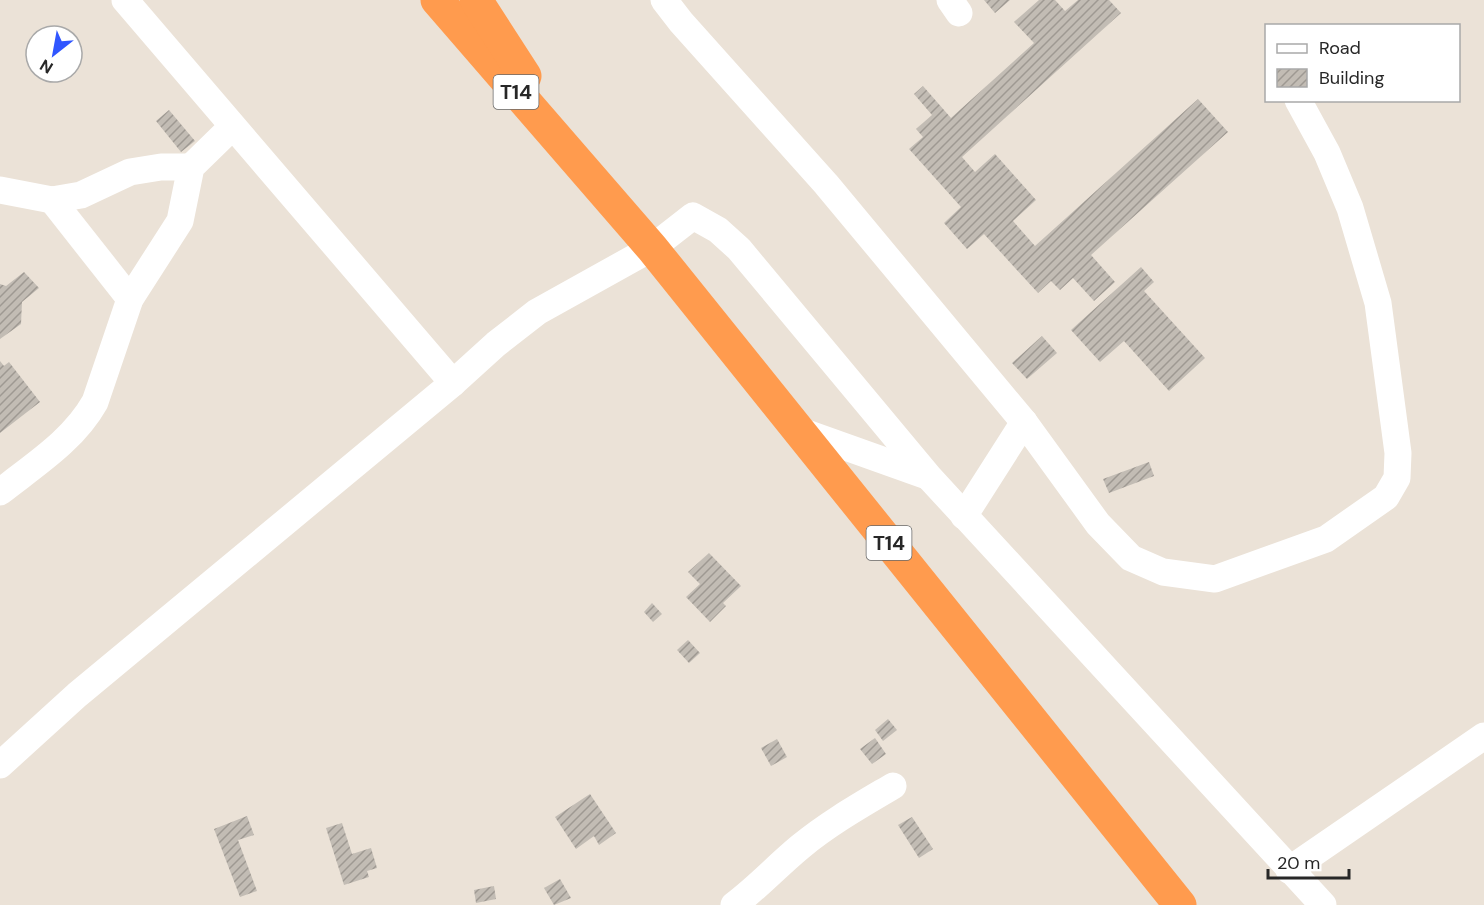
<svg xmlns="http://www.w3.org/2000/svg" width="1484" height="905" viewBox="0 0 1484 905" font-family="'DM Sans',sans-serif">
<style>
.building{fill:url(#building-hatch)}
.lines{fill:none;stroke-linecap:round;stroke-linejoin:round}
.minor{stroke:#fff;stroke-width:27}
.highway{stroke:#ff9b4e;stroke-width:33}
.labels{text-anchor:middle;stroke-width:6;stroke-linejoin:round;paint-order:stroke}
.shield{fill:#fff;stroke:#686868;stroke-width:1.5}
.shield-label{font-size:20px;font-weight:bold;fill:#272727}
</style>
<defs>
<pattern id="building-hatch" width="6" height="6" patternUnits="userSpaceOnUse" patternTransform="scale(1.5)"><rect width="6" height="6" fill="#c2bcb4"/><path d="M-1 1l2-2M0 6l6-6M5 7l2-2" fill="none" stroke="#9e9992"/></pattern>
</defs>
<rect width="100%" height="100%" fill="#ebe2d7"/>
<!-- building -->
<g class="building">
<path d="M984,0h26l-15,13z"/>
<path d="M1039,0h16l10,11 13,-11h31l12,13 -159,144 13,15 20,-18 41,46 -23,21 22,25 163,-147 30,33 -137,123 24,27 -21,19 -21,-23 -13,12 -9,-9 -13,12 -54,-59 -17,15 -23,-26 17,-16 -52,-58 14,-12 -7,-8 16,-14 -18,-21 9,-8 28,32 83,-75 -20,-21z"/>
<path d="M169,110l26,31 -14,11 -25,-31z"/>
<path d="M1141,267l13,15 -10,9 61,67 -36,33 -45,-50 -24,21 -29,-32z"/>
<path d="M24,272l15,16 -17,14 -1,22 -21,15v-55l6,2z"/>
<path d="M1042,336l15,17 -30,26 -15,-16z"/>
<path d="M0,361l4,5 5,-4 31,40 -40,31z"/>
<path d="M1149,462l5,14 -45,17 -6,-14z"/>
<path d="M709,553l32,33 -18,17 3,3 -16,16 -24,-25 14,-13 -12,-12z"/>
<path d="M652,603l10,11 -9,8 -9,-10z"/>
<path d="M688,640l12,13 -11,10 -12,-13z"/>
<path d="M888,719l9,11 -14,11 -8,-11z"/>
<path d="M875,738l11,16 -14,10 -12,-15z"/>
<path d="M777,739l10,18 -16,9 -10,-18z"/>
<path d="M590,794l26,39 -17,12 -5,-9 -18,13 -21,-32z"/>
<path d="M247,816l7,19 -16,5 19,51 -17,6 -26,-68z"/>
<path d="M912,817l21,32 -14,9 -21,-33z"/>
<path d="M342,823l10,31 19,-6 6,20 -10,3 2,6 -25,8 -18,-57z"/>
<path d="M560,879l11,19 -17,7 -10,-17z"/>
<path d="M494,886l2,13 -20,4 -2,-13z"/>
</g>
<g class="lines">
<!-- minor -->
<g class="minor">
<path d="M125,0l328,383"/>
<path d="M664,0l17,22 145,162 198,238 74,102 33,34 32,14 52,7 111,-40 60,-42 11,-19 1,-25 -20,-150 -28,-95 -23,-55 -29,-53"/>
<path d="M950,0l9,13"/>
<path d="M0,190l52,10 29,-5 49,-23 31,-5h30"/>
<path d="M52,200l78,99"/>
<path d="M798,430l129,46"/>
<path d="M0,492c34,-27 73,-51 95,-90l35,-103 50,-78 11,-54 41,-40"/>
<path d="M964,516l60,-94"/>
<path d="M0,765l77,-70 376,-312 43,-39 41,-32 115,-64 41,-32 25,14 21,19 190,228 394,428"/>
<path d="M1289,870l195,-134"/>
<path d="M734,905c24,-18 43,-39 66,-58 29,-24 61,-42 93,-61"/>
</g>
<!-- highway -->
<g class="highway">
<path d="M437,0l215,248 528,657"/>
<path d="M476,0l49,76"/>
</g>
</g>
<g class="labels">
<!-- shield labels -->
<g class="shield">
<rect x="493.5" y="75" width="45" height="34" rx="4.5"/>
<rect x="866.5" y="526" width="45" height="34" rx="4.5"/>
</g>
<g class="shield-label">
<text x="516" y="99">T14</text>
<text x="889" y="550">T14</text>
</g>
</g>
<!-- legend -->
<rect x="1265" y="24" width="195" height="78" fill="#ffffff" stroke="#a9a9a9" stroke-width="1.5"/>
<rect x="1277" y="44" width="30" height="9" fill="#ffffff" stroke="#a9a9a9" stroke-width="1.5"/>
<text x="1319" y="54" font-size="18" fill="#272727">Road</text>
<rect x="1277" y="69" width="30" height="18" fill="url(#building-hatch)" stroke="#a9a9a9" stroke-width="1.5"/>
<text x="1319" y="84" font-size="18" fill="#272727">Building</text>
<!-- north arrow -->
<g transform="translate(54 54) rotate(211)"><circle r="28" fill="#ffffff" stroke="#a9a9a9" stroke-width="1.5"/>
<path d="M0-4.5L10 22L0 15L-10 22Z" fill="#3056ff"/>
<text y="-9" font-size="16" font-weight="bold" text-anchor="middle" fill="#272727">N</text>
</g>
<!-- scale -->
<path d="M1268 869v9h81v-9" fill="none" stroke="#272727" stroke-width="3"/>
<text x="1277" y="869" font-size="18" fill="#272727" stroke="#ffffff" stroke-width="4.5" paint-order="stroke">20 m</text>
</svg>
